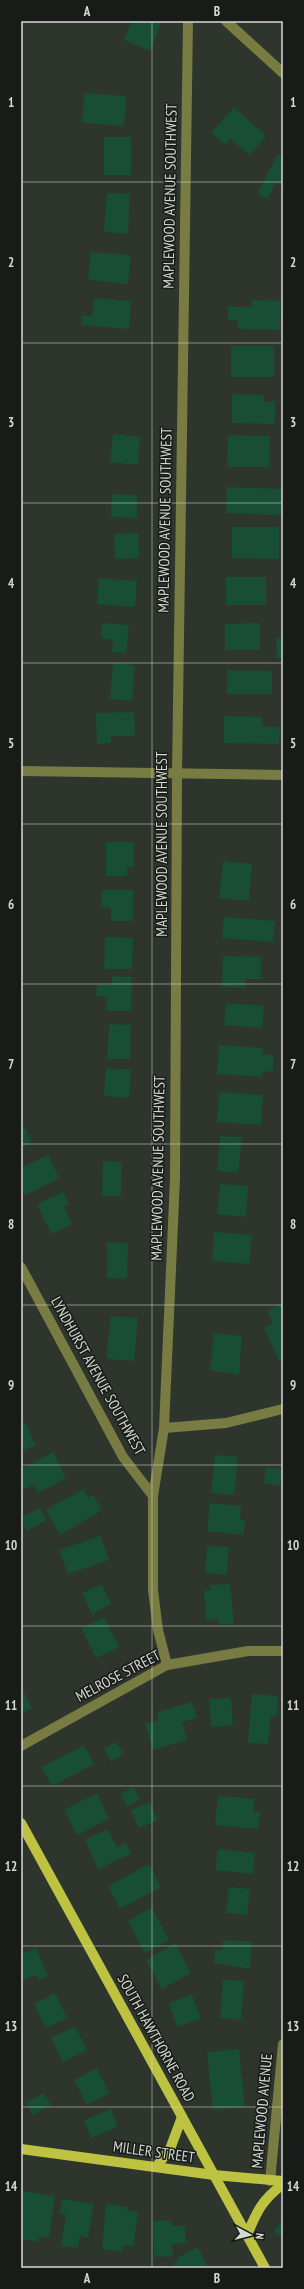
<svg xmlns="http://www.w3.org/2000/svg" width="304" height="2289" viewBox="0 0 304 2289" font-family="'PT Sans Narrow',sans-serif">
<style>
.building{fill:#184e35}
.lines{fill:none;stroke-linecap:round;stroke-linejoin:round}
.minor{stroke:#787b42;stroke-width:10}
.major{stroke:#bdc340;stroke-width:10}
.grid{fill:none;stroke:#d5d9d3;stroke-width:1;stroke-opacity:0.55}
.labels{text-anchor:middle;stroke-width:3;stroke-linejoin:round;paint-order:stroke}
.street-label{font-size:15px;fill:#d5d9d3;stroke:#181b17}
.neatline{fill:none;stroke:#d5d9d3;stroke-width:1.5}
.grid-label{font-size:13px;text-anchor:middle;font-weight:bold;fill:#d5d9d3}
</style>
<rect width="100%" height="100%" fill="#2e352c"/>
<!-- building -->
<g class="building">
<path d="M132,21h23l6,2 -11,28 -26,-11z"/>
<path d="M84,93l42,3 -2,30 -42,-3z"/>
<path d="M234,107l32,29 -17,19 -18,-16 -6,6 -14,-12z"/>
<rect x="104" y="137" width="27" height="38"/>
<path d="M278,154l5,3v28l-7,-3 -9,17 -10,-5z"/>
<path d="M107,193l23,1 -2,40 -24,-2z"/>
<path d="M91,252l40,3 -3,29 -40,-4z"/>
<path d="M94,298l37,3 -2,28 -48,-4 1,-9h10z"/>
<path d="M252,300l29,1 -1,29 -42,-1v-9h-10v-14l24,1z"/>
<rect x="231" y="346" width="43" height="31"/>
<path d="M232,394l32,1v7l11,-1v23l-43,-1z"/>
<path d="M113,434l27,3 -2,28 -28,-3z"/>
<path d="M228,435l42,1 -1,31h-42z"/>
<path d="M227,487l56,2 -1,26 -56,-2z"/>
<path d="M112,494l25,1v23l-26,-1z"/>
<path d="M232,527h47v32l-47,-1z"/>
<path d="M138,533l1,25 -24,1 -1,-25z"/>
<rect x="226" y="577" width="40" height="28"/>
<path d="M99,578l38,3 -2,26 -38,-3z"/>
<path d="M102,623l27,2 -3,28 -14,-1 1,-12 -12,-2z"/>
<path d="M260,623v27h-35v-26z"/>
<path d="M276,638h7v20h-6z"/>
<path d="M113,663l22,2 -3,36 -22,-2z"/>
<path d="M227,670l45,1v23h-45z"/>
<path d="M134,712l1,24h-24v7l-14,1 -1,-31z"/>
<path d="M224,716l38,1v9l18,1 -1,17 -55,-1z"/>
<path d="M106,842h28v25h-7v9h-21z"/>
<path d="M223,861l29,3 -3,37 -30,-3z"/>
<path d="M102,890h31v31h-22v-13l-10,-1z"/>
<path d="M224,917l51,4 -2,21 -51,-4z"/>
<path d="M105,937l28,1 -1,31h-28z"/>
<path d="M223,956l38,1v22h-15l-1,9 -23,-1z"/>
<path d="M112,976l20,1 -1,34h-25l1,-14 -11,-1 1,-11h15z"/>
<path d="M226,1003l38,3 -2,22 -38,-3z"/>
<path d="M109,1024l22,1 -1,34h-23z"/>
<path d="M219,1045l44,3 -1,6 12,1 -1,17 -11,-1v6l-45,-3z"/>
<path d="M106,1068l25,2 -2,28 -25,-2z"/>
<path d="M219,1092l44,3 -2,30 -44,-3z"/>
<path d="M21,1120l11,22 -11,6z"/>
<path d="M220,1136l22,1 -4,36 -21,-2z"/>
<path d="M48,1155l11,23 -34,17 -4,-8v-19z"/>
<path d="M103,1161l19,1 -1,34h-19z"/>
<path d="M220,1184l28,2 -2,31 -29,-3z"/>
<path d="M63,1192l6,13 -5,2 8,17 -21,10 -14,-30z"/>
<path d="M214,1232l38,3 -3,29 -37,-3z"/>
<path d="M107,1242l21,1 -1,35h-20z"/>
<path d="M281,1304l2,5v52l-3,2 -16,-35 9,-4 -6,-13z"/>
<path d="M111,1316l27,2 -4,43 -28,-2z"/>
<path d="M214,1333l28,3 -3,39 -29,-5z"/>
<path d="M21,1414l15,31 -15,7z"/>
<path d="M53,1452l13,26 -28,15 -4,-9 -12,7 -1,-22z"/>
<path d="M215,1455l23,2 -4,38 -23,-2z"/>
<path d="M266,1467l17,3 -3,16 -16,-3z"/>
<path d="M83,1489l5,9 5,-3 9,15 -42,25 -14,-25z"/>
<path d="M210,1503l31,3 -1,14h5l-1,15 -37,-4z"/>
<path d="M40,1508l7,12 -20,11 -6,-13z"/>
<path d="M101,1536l8,24 -41,14 -9,-24z"/>
<path d="M207,1546l22,1 -2,28 -22,-2z"/>
<path d="M102,1584l9,20 -19,10 -10,-21z"/>
<path d="M230,1584l4,40 -15,1 -1,-6 -12,1 -2,-29 6,-1v-5z"/>
<path d="M104,1617l15,30 -23,11 -15,-30z"/>
<path d="M21,1685l11,23 -11,6z"/>
<path d="M252,1694l26,2 -1,20h-6l-3,28 -20,-1z"/>
<path d="M231,1698l2,27 -22,2 -2,-28z"/>
<path d="M192,1702l5,16 -15,4 5,18 -34,10 -8,-26 14,-4 -2,-8z"/>
<path d="M116,1742l8,12 -13,8 -7,-14z"/>
<path d="M84,1745l10,19 -42,22 -11,-19z"/>
<path d="M133,1787l7,12 -13,7 -7,-12z"/>
<path d="M97,1793l12,26 -32,16 -13,-25z"/>
<path d="M218,1796l36,3 -1,13h7l-2,17 -43,-4z"/>
<path d="M150,1802l8,18 -19,8 -8,-18z"/>
<path d="M108,1829l9,18 9,-4 5,11 -33,15 -13,-29z"/>
<path d="M218,1849l37,4 -2,21 -38,-4z"/>
<path d="M149,1864l12,23 -41,22 -12,-23z"/>
<path d="M229,1887l21,2 -3,26 -21,-2z"/>
<path d="M152,1908l17,32 -24,13 -17,-32z"/>
<path d="M223,1940l29,2 -2,27 -36,-6 1,-13h7z"/>
<path d="M175,1943l16,30 -29,16 -16,-29z"/>
<path d="M36,1948l12,28 -10,4 -2,-5 -13,6 -2,-5v-21z"/>
<path d="M223,1979l21,2 -3,39 -21,-2z"/>
<path d="M55,1993l12,25 -21,10 -12,-24z"/>
<path d="M192,1995l9,24 -24,8 -8,-24z"/>
<path d="M75,2026l12,24 -24,12 -12,-24z"/>
<path d="M239,2049l6,58 -32,3 -6,-58z"/>
<path d="M97,2068l12,25 -22,12 -13,-25z"/>
<path d="M44,2093l7,12 -18,10 -7,-12z"/>
<path d="M111,2109l7,18 -27,11 -7,-18z"/>
<path d="M22,2191l33,5 -6,42 -10,-1 -1,5 -17,-3z"/>
<path d="M62,2199l32,5 -6,34 -8,-2 -2,12 -17,-2 5,-31 -6,-1z"/>
<path d="M106,2204l22,3 -1,3 11,2 -5,35 -10,-2 -1,7 -20,-3z"/>
<path d="M283,2219v20l-9,-7z"/>
<path d="M171,2220l1,6h13l1,17 -14,1 1,12 -19,1 -1,-36z"/>
<path d="M198,2247l10,21h-33l-2,-5 5,-2 -1,-3z"/>
</g>
<g class="lines">
<!-- minor -->
<g class="minor">
<path d="M226,21l57,52"/>
<path d="M21,771l262,4"/>
<path d="M21,1267l102,190 30,39"/>
<path d="M164,1428l62,-5 57,-14"/>
<path d="M167,1665l-9,-35 -5,-40v-94l11,-68 11,-250 2,-404 11,-753"/>
<path d="M21,1746l146,-81 81,-14h35"/>
<path d="M270,2181l13,-137"/>
</g>
<!-- major -->
<g class="major">
<path d="M21,1823l244,445"/>
<path d="M21,2149l193,26 69,6"/>
<path d="M156,2167l14,-18 12,-32"/>
<path d="M247,2235c10,-24 15,-35 36,-51"/>
</g>
</g>
<!-- grid -->
<path class="grid" d="M152,21v2247M21,182h262M21,343h262M21,503h262M21,663h262M21,824h262M21,984h262M21,1144h262M21,1305h262M21,1465h262M21,1626h262M21,1786h262M21,1946h262M21,2107h262"/>
<g class="labels">
<!-- street labels -->
<g class="street-label">
<text transform="translate(170 196) rotate(-89)" y="5">MAPLEWOOD AVENUE SOUTHWEST</text>
<text transform="translate(165 520) rotate(-89)" y="5">MAPLEWOOD AVENUE SOUTHWEST</text>
<text transform="translate(162 844) rotate(-90)" y="5">MAPLEWOOD AVENUE SOUTHWEST</text>
<text transform="translate(158 1168) rotate(-89)" y="5">MAPLEWOOD AVENUE SOUTHWEST</text>
<text transform="translate(98 1376) rotate(61)" y="5">LYNDHURST AVENUE SOUTHWEST</text>
<text transform="translate(118 1676) rotate(-28)" y="5">MELROSE STREET</text>
<text transform="translate(156 2038) rotate(61)" y="5">SOUTH HAWTHORNE ROAD</text>
<text transform="translate(262 2111) rotate(-85)" y="5">MAPLEWOOD AVENUE</text>
<text transform="translate(154 2152) rotate(8)" y="5">MILLER STREET</text>
</g>
</g>
<!-- border -->
<rect width="304" height="2289" fill="none" stroke="#181b17" stroke-width="44"/>
<!-- north arrow -->
<g transform="translate(250 2235) rotate(97)" stroke="#181b17" stroke-width="3" paint-order="stroke">
<path d="M0-3L7 15L0 10L-7 15Z" fill="#d5d9d3"/>
<text y="-6" font-size="11" font-weight="bold" text-anchor="middle" fill="#d5d9d3">N</text>
</g>
<rect x="22" y="22" width="260" height="2245" class="neatline"/>
<g class="grid-label">
<text x="87" y="16">A</text>
<text x="217" y="16">B</text>
<text x="11" y="107">1</text>
<text x="293" y="107">1</text>
<text x="11" y="267">2</text>
<text x="293" y="267">2</text>
<text x="11" y="427">3</text>
<text x="293" y="427">3</text>
<text x="11" y="588">4</text>
<text x="293" y="588">4</text>
<text x="11" y="748">5</text>
<text x="293" y="748">5</text>
<text x="11" y="909">6</text>
<text x="293" y="909">6</text>
<text x="11" y="1069">7</text>
<text x="293" y="1069">7</text>
<text x="11" y="1229">8</text>
<text x="293" y="1229">8</text>
<text x="11" y="1390">9</text>
<text x="293" y="1390">9</text>
<text x="11" y="1550">10</text>
<text x="293" y="1550">10</text>
<text x="11" y="1710">11</text>
<text x="293" y="1710">11</text>
<text x="11" y="1871">12</text>
<text x="293" y="1871">12</text>
<text x="11" y="2031">13</text>
<text x="293" y="2031">13</text>
<text x="11" y="2191">14</text>
<text x="293" y="2191">14</text>
<text x="87" y="2283">A</text>
<text x="217" y="2283">B</text>
</g>
</svg>
